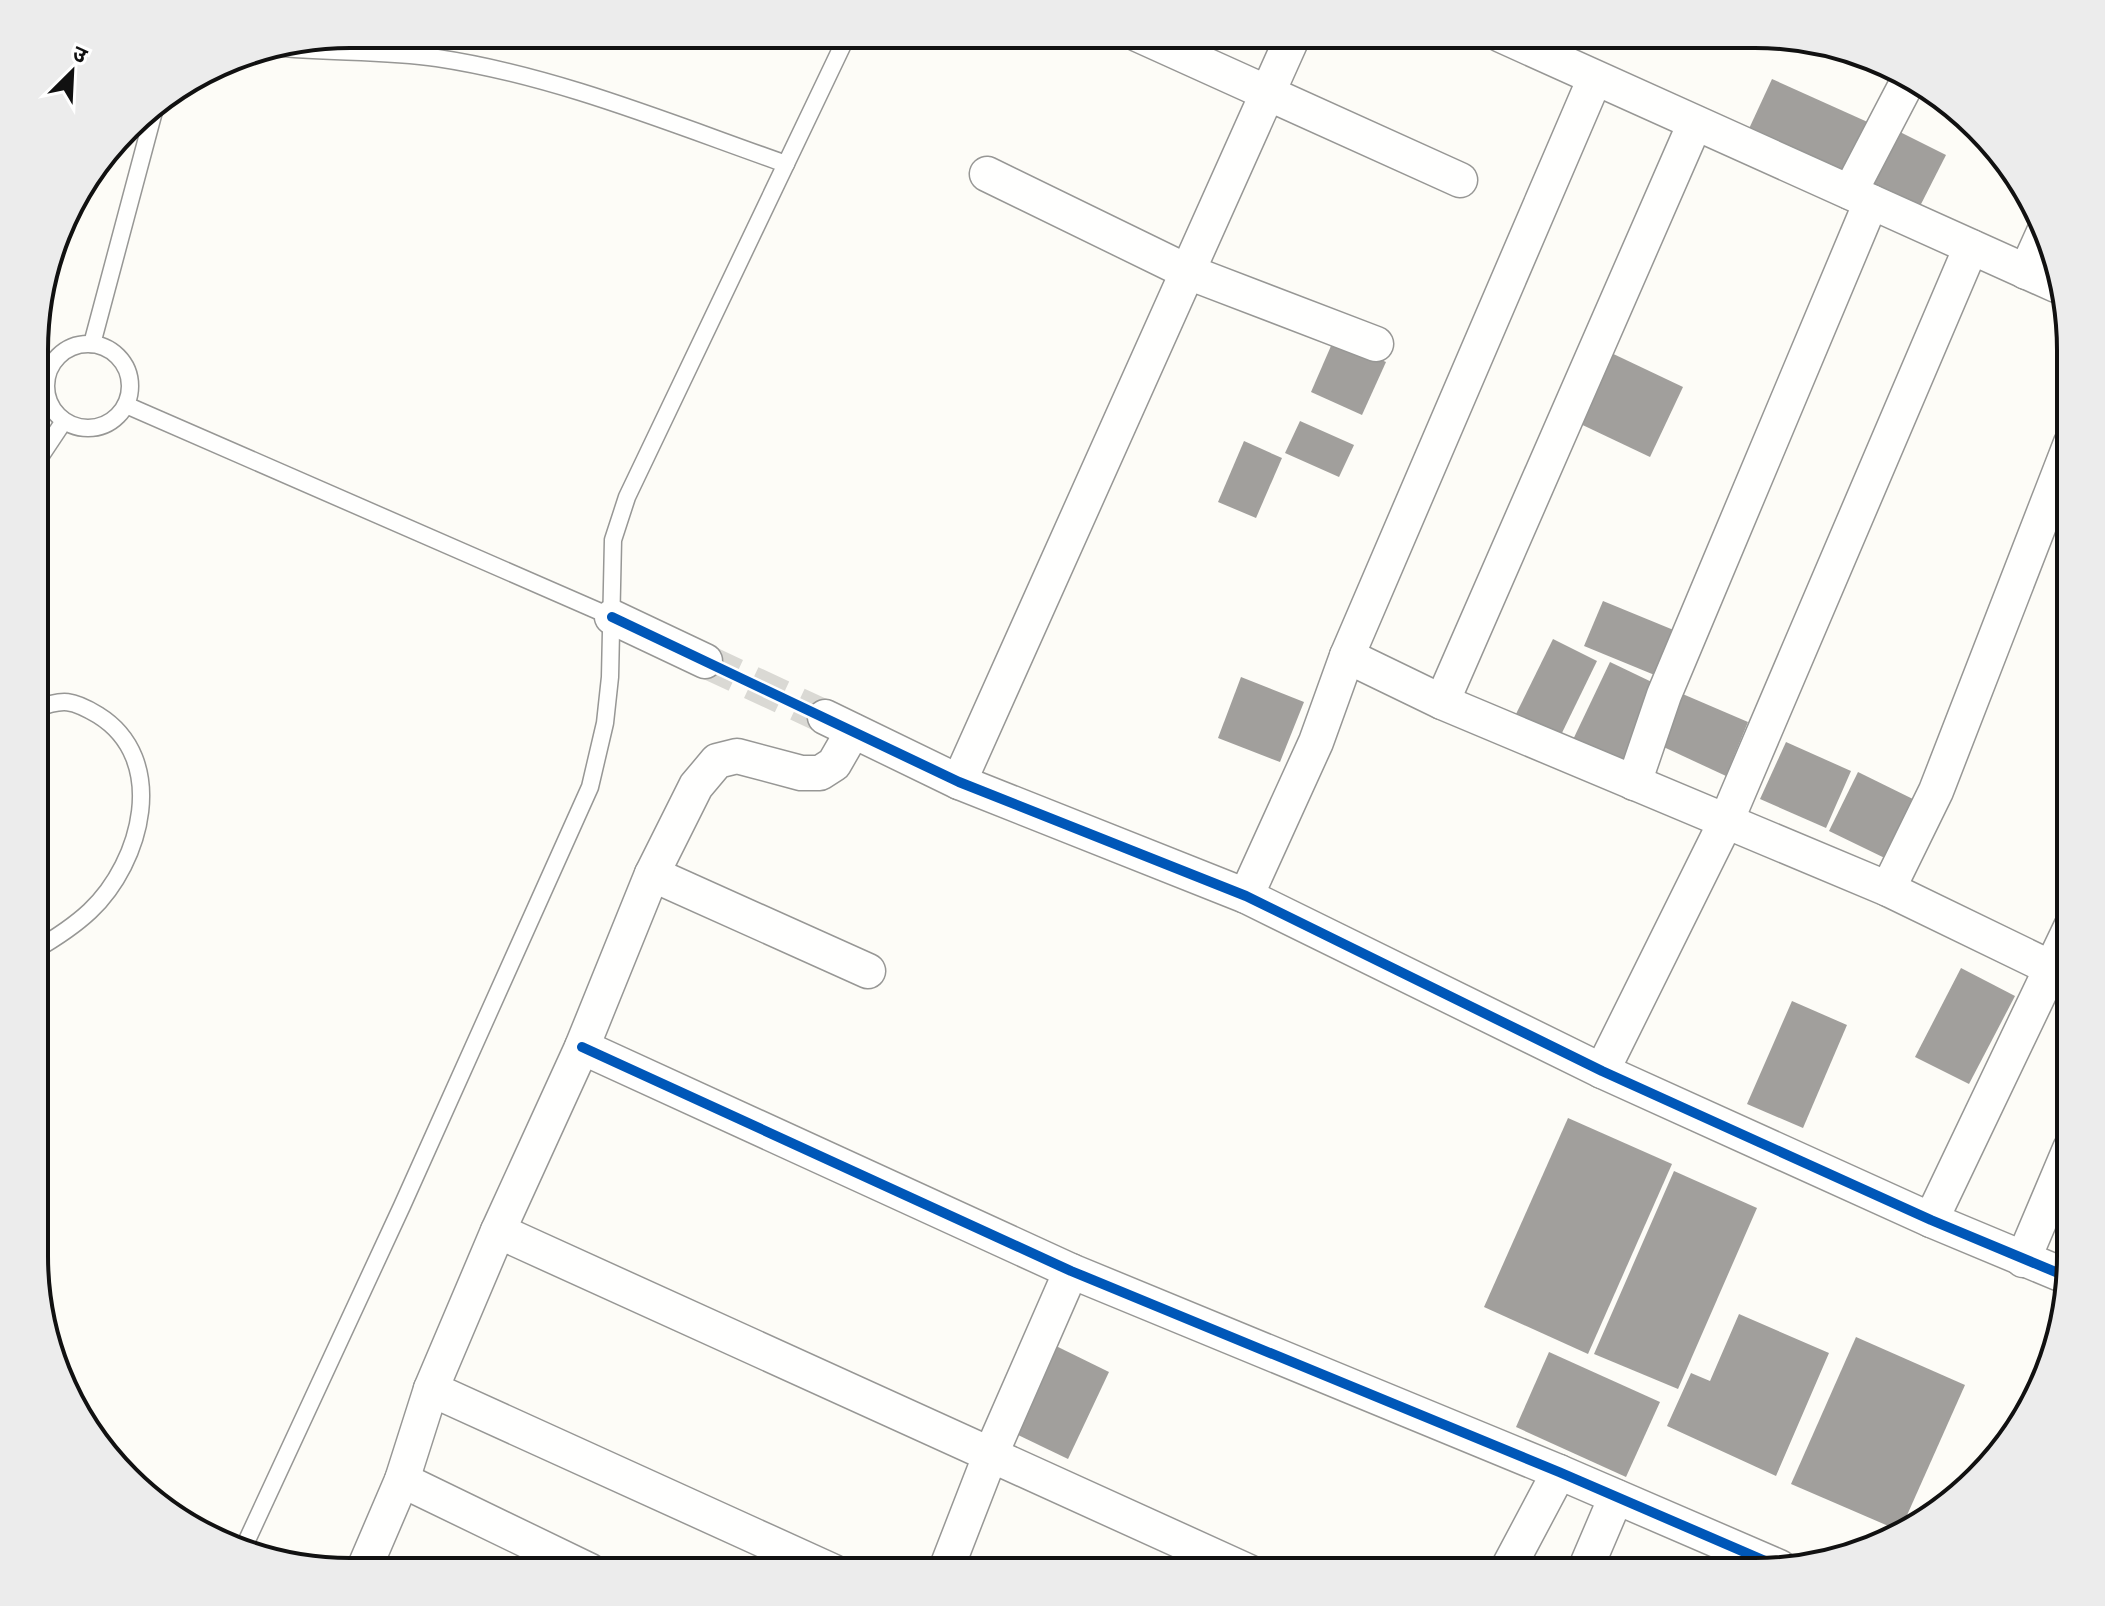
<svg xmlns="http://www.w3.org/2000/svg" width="2105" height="1606" viewBox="0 0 2105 1606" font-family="Georgia,'Noto Sans Devanagari',serif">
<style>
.building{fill:#a19f9c}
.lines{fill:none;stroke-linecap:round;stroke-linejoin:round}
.minor-tunnel{stroke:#dad9d4;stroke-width:34;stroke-dasharray:34 17;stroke-linecap:butt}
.service-casing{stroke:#979795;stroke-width:19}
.minor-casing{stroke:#979795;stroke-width:37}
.service{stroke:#fffffe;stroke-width:16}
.minor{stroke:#fffffe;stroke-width:34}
.cycleway-casing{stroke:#fff;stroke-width:15}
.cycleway{stroke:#0057b8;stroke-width:10}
.rim{fill:none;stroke:#111;stroke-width:4}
</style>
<rect width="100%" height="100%" fill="#fdfcf7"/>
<!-- building -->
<g class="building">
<path d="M1772,79l100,45 -25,55 -100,-46z"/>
<path d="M1898,131l48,24 -29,57 -48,-24z"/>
<path d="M1334,339l52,23 -24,53 -51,-23z"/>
<path d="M1605,350l78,37 -33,70 -78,-37z"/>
<path d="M1300,421l54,24 -15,32 -54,-24z"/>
<path d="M1244,441l38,17 -26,60 -38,-16z"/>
<path d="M1603,601l73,30 -19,45 -73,-30z"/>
<path d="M1553,639l44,22 -38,78 -45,-21z"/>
<path d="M1610,662l48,23 -40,85 -49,-22z"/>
<path d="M1241,677l63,25 -24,60 -62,-24z"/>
<path d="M1678,692l70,30 -22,54 -71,-33z"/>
<path d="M1786,742l65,29 -25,57 -66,-29z"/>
<path d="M1858,772l65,32 -28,59 -66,-32z"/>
<path d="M1961,968l54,28 -46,88 -54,-27z"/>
<path d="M1792,1001l55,24 -44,103 -56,-24z"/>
<path d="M1568,1118l104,46 -84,190 -104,-47z"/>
<path d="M1674,1171l83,37 -79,181 -84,-35z"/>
<path d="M1739,1314l90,39 -53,123 -109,-50 24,-53 19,8z"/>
<path d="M1856,1337l109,48 -65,146 -109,-47z"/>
<path d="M1056,1346l53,26 -41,87 -54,-26z"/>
<path d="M1549,1352l111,50 -34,75 -110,-50z"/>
</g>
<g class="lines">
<!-- minor-tunnel -->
<path class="minor-tunnel" d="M705,661l120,56"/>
<!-- service casing -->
<g class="service-casing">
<g id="service">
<path d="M273,47c54,6 110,3 164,11 120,18 235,66 349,106"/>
<path d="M92,344l64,-240"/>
<circle cx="88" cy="386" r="42"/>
<path d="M126,405l486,212"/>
<path d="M36,463l28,-42"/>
<path d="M35,950c19,-11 39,-24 55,-39 52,-49 79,-152 8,-196 -25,-15 -35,-17 -62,-6"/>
<path d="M242,1551l160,-345 188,-419 15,-64 5,-46 3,-137 14,-43 221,-463"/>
</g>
</g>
<!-- minor casing -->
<g class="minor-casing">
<g id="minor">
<path d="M1137,34l323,146"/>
<path d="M1501,35l555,250"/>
<path d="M987,174l201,98 188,72"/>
<path d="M1850,192l59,-113"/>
<path d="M2026,272l18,-40"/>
<path d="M612,617l93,44"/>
<path d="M1347,656l95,46 446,187 163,79"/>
<path d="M1442,702l253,-579"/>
<path d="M825,717l134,65 287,114 356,175 329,149 139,58"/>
<path d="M959,782l335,-748"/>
<path d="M1634,783l30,-88 207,-493"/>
<path d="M652,874l216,97"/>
<path d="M1888,889l48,-98 135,-348"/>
<path d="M1246,896l70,-154 31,-86 248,-578"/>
<path d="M582,1047l489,224 488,201 220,95"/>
<path d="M1602,1071l125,-252 244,-572"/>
<path d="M1931,1220l140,-293"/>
<path d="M498,1231l751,341"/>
<path d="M2023,1260l47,-111"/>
<path d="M431,1389l403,183"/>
<path d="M402,1480l188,91"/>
<path d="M363,1571l39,-91 29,-91 67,-158 84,-184 70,-173 44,-88 21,-25 20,-5 64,17h19l14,-9 19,-33"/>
<path d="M945,1572l45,-116 81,-185"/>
<path d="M1506,1572l53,-100"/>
<path d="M1584,1572l32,-75"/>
</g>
</g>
<!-- service -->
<use href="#service" class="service"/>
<!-- minor -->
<use href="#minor" class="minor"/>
<!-- cycleway casing -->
<g class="cycleway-casing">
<g id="cycleway">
<path d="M612,617l347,165 287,114 356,175 329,149 139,58"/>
<path d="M582,1047l489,224 488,201 220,95"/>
</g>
</g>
<!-- cycleway -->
<use href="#cycleway" class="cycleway"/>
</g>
<!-- crop -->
<path d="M0 0H2105V1606H0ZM350 48H1755A302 302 0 0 1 2057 350V1256A302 302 0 0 1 1755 1558H350A302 302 0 0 1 48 1256V350A302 302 0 0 1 350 48Z" fill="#ececec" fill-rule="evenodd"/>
<path class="rim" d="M350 48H1755A302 302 0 0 1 2057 350V1256A302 302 0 0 1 1755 1558H350A302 302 0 0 1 48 1256V350A302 302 0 0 1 350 48Z"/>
<!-- north arrow -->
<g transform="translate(72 72) rotate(24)" stroke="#ffffff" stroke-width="6" paint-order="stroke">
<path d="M0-6L14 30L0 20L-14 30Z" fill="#111111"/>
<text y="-12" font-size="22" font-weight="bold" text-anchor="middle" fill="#111111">उ</text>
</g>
</svg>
